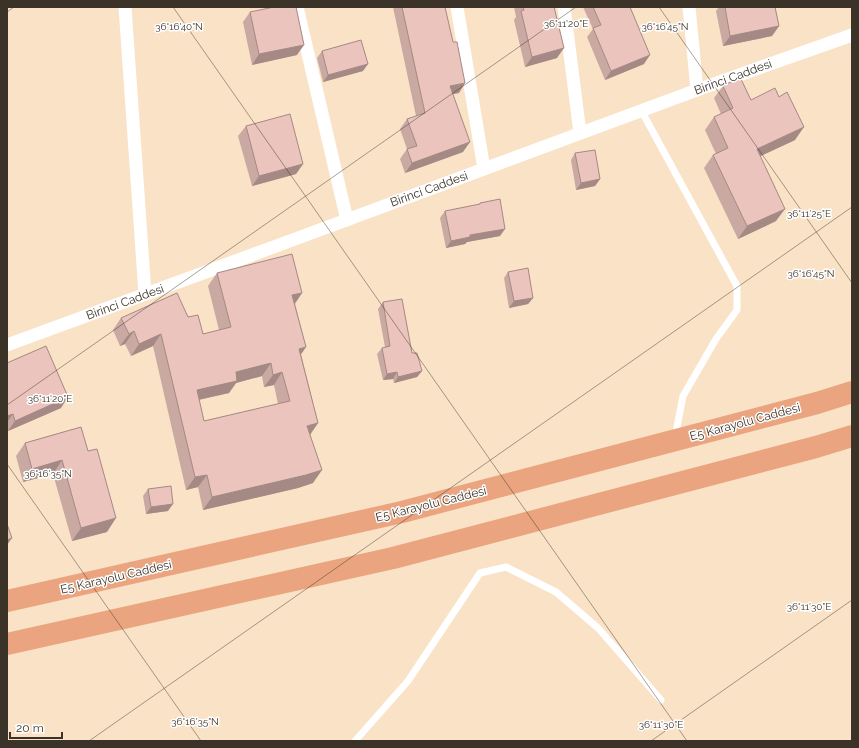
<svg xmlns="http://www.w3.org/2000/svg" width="859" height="748" viewBox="0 0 859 748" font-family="Raleway,sans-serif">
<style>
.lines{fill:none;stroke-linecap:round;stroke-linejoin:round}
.lane{stroke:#fff;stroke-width:7}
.street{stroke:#fff;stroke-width:13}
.highway{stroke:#eaa47f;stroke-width:22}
.wall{fill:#caa9a3;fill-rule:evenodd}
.shaded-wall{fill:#a48984}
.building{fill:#ebc4bd;stroke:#a48984;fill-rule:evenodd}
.ticks{fill:none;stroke:#3c3328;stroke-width:1;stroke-opacity:0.45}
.labels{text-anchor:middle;stroke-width:3;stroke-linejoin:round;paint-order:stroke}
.street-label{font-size:12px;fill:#3c3328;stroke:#fff}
.ticks-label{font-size:10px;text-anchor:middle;fill:#3c3328;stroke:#fff;stroke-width:3;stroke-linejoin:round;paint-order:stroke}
</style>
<rect width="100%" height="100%" fill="#fae2c6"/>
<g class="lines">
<!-- lane -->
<g class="lane">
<path d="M641,110l96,176v24l-21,29 -33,57 -8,41"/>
<path d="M355,741l53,-60 72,-108 26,-6 50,25 42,36 63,72"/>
</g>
<!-- street -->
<g class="street">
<path d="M125,7l20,287"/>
<path d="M297,7l50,213"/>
<path d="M457,7l27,162"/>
<path d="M564,7l16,126"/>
<path d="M689,7l8,83"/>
<path d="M7,345l272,-100 418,-155 155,-55"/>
</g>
<!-- highway -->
<g class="highway">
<path d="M7,601l395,-89 415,-109 35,-11"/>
<path d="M7,644l386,-86 423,-111 36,-11"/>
</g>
</g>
<!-- wall -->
<g class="wall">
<path d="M393,7h52l14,86 -6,1 10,58 -58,21 -5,-14 7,-10 -7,-20 7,-10 9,-3z"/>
<path d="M514,7h40l3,51 -32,9 -11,-47 2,-3z"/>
<path d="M583,7h47l14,57 -39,16 -18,-43 6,-8z"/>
<path d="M719,7h56l4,19 -7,10 -49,10 -7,-35z"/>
<path d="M250,12l47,43 -45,10 -9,-43z"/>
<path d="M322,51l41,20 -40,11 -6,-24z"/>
<path d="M723,86l28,14 44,40 -35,16 16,65 -38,18 -34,-71 9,-13 3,-1 -11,-24 9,-13 7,-3 -7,-16z"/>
<path d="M246,126l57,38 -7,10 -44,12 -14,-50z"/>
<path d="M575,153l25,26 -5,7 -19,4 -5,-30z"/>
<path d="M480,203l20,33 -33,6 -2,2 -19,4 -6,-30 5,-7 34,-6z"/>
<path d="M508,272l25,26 -5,6 -19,4 -5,-30z"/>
<path d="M217,273l85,20 -7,11 11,43 -5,7 17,69 -8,12 3,48 -15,5 -95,22 -5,-23 -12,3 -33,-144 -22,10 -6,-12 -5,2 -7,-16 8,-12 67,-1 15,17 16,-4 -11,-44zM262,376l2,11 10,-2 4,19 -74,17 -5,-21 30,-7 7,-10z"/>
<path d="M383,302l29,51 10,18 -5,6 -23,6 -1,-4 -10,1 -6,-26 5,-6 3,-1 -7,-38z"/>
<path d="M7,363l54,45 -53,23 -1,-3z"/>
<path d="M81,427l26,105 -35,9 -19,-67 -30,8 -7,-26 9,-13z"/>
<path d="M148,489l20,22 -22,3 -3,-18z"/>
</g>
<!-- shaded-wall -->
<g class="shaded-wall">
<path d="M779,26l-7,10 -49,10 7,-10z"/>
<path d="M304,45l-7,10 -45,10 7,-11z"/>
<path d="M564,48l-7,10 -32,9 7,-10z"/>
<path d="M650,55l-6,9 -39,16 6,-9z"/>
<path d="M368,64l-5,7 -40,11 5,-7z"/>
<path d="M465,83l-6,10 -16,3 7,-10z"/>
<path d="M804,127l-9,13 -47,22 9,-13z"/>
<path d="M470,142l-7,10 -58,21 7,-10z"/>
<path d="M303,164l-7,10 -44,12 7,-10z"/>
<path d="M600,179l-5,7 -19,4 5,-7z"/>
<path d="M785,209l-9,12 -38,18 9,-13z"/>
<path d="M505,229l-5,7 -33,6 -2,2 -19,4 5,-7 19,-6z"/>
<path d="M302,293l-9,13 -1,-11z"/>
<path d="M533,298l-5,6 -19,4 5,-7z"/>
<path d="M134,331l-9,13 -5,2 9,-12z"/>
<path d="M161,334l-8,12 -22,10 8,-12z"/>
<path d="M306,347l-9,13 2,-11z"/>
<path d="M271,363l-9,13 -26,7 -7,10 -41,9 9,-12 39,-18z"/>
<path d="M422,371l-5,6 -23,6 4,-6z"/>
<path d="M282,372l-8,13 -10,2 9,-12z"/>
<path d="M397,372l-4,7 -10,1 4,-6z"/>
<path d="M68,397l-7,11 -53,23 7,-10z"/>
<path d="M13,414l-6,8v-6z"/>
<path d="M318,423l-9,13 -2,-10z"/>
<path d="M62,460l-9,14 -30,8 9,-13z"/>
<path d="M322,470l-9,13 -15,5 -95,22 9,-13z"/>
<path d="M207,475l-9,12 -12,3 9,-13z"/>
<path d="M173,504l-5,7 -22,3 5,-7z"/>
<path d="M116,518l-9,14 -35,9 9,-13z"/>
<path d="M12,538l-5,7v-5z"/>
</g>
<!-- building -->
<g class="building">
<path d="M274,7h22l8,38 -45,9 -9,-42z"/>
<path d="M402,7h43l8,35h4l8,41 -15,3 20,56 -58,21 -5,-14 10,-3 -10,-27 18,-6z"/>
<path d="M523,7h31l10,41 -32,9 -11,-46 3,-1z"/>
<path d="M593,7h37l20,48 -39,16 -18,-43 8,-3z"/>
<path d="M725,7h50l4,19 -49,10z"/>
<path d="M361,40l7,24 -40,11 -6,-24z"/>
<path d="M740,77l11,23 24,-12 4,9 8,-5 17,35 -47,22 28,60 -38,17 -34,-71 15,-7 -14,-31 19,-9 -10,-22z"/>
<path d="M290,114l13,50 -44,12 -13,-50z"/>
<path d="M595,150l5,29 -19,4 -6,-30z"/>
<path d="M500,199l5,30 -35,6v2l-19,4 -6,-30 35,-7v-1z"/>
<path d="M292,254l10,39 -10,2 14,52 -7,2 19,74 -11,3 15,44 -16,5 -94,22 -5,-22 -12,2 -34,-143 -22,10 -5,-13 -5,3 -8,-16 56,-25 11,24 10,-2 5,19 28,-7 -14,-54zM271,363l2,12 9,-3 8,29 -86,20 -7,-31 40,-9 -1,-9z"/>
<path d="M528,268l5,30 -19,3 -6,-29z"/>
<path d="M402,299l10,54h5l5,18 -24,6 -1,-5 -10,2 -5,-26 8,-2 -7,-44z"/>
<path d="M46,346l22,51 -53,24 -2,-7 -6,2v-53z"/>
<path d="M81,427l7,24 9,-2 19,69 -35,10 -19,-68 -30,9 -7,-26z"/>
<path d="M171,486l2,18 -22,3 -3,-18z"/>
<path d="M7,524l5,14 -5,2z"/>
</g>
<!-- ticks -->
<path class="ticks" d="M173,7l514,734M659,7l193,276M7,12l7,-5M7,405l569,-398M7,464l194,277M89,741l763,-534M651,741l201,-141"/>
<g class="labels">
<!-- street labels -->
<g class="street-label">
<text transform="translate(733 77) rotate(-20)" y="4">Birinci Caddesi</text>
<text transform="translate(429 189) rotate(-20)" y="4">Birinci Caddesi</text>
<text transform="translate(125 302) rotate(-20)" y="4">Birinci Caddesi</text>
<text transform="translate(745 422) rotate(-15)" y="4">E5 Karayolu Caddesi</text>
<text transform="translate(431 504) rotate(-14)" y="4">E5 Karayolu Caddesi</text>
<text transform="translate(116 577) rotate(-13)" y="4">E5 Karayolu Caddesi</text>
</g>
</g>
<g class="ticks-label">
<text x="566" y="27">36°11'20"E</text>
<text x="179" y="30">36°16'40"N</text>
<text x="665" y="30">36°16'45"N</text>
<text x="809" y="217">36°11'25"E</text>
<text x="811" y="277">36°16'45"N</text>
<text x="50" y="402">36°11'20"E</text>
<text x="48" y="477">36°16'35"N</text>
<text x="809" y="610">36°11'30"E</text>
<text x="195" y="725">36°16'35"N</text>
<text x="661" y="728">36°11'30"E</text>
</g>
<!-- border -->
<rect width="859" height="748" fill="none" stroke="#3c3328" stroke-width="16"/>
<!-- scale -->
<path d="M10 732v6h52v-6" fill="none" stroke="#3c3328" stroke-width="2"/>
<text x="16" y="732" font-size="12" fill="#3c3328" stroke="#ffffff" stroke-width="3" paint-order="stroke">20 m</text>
</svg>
